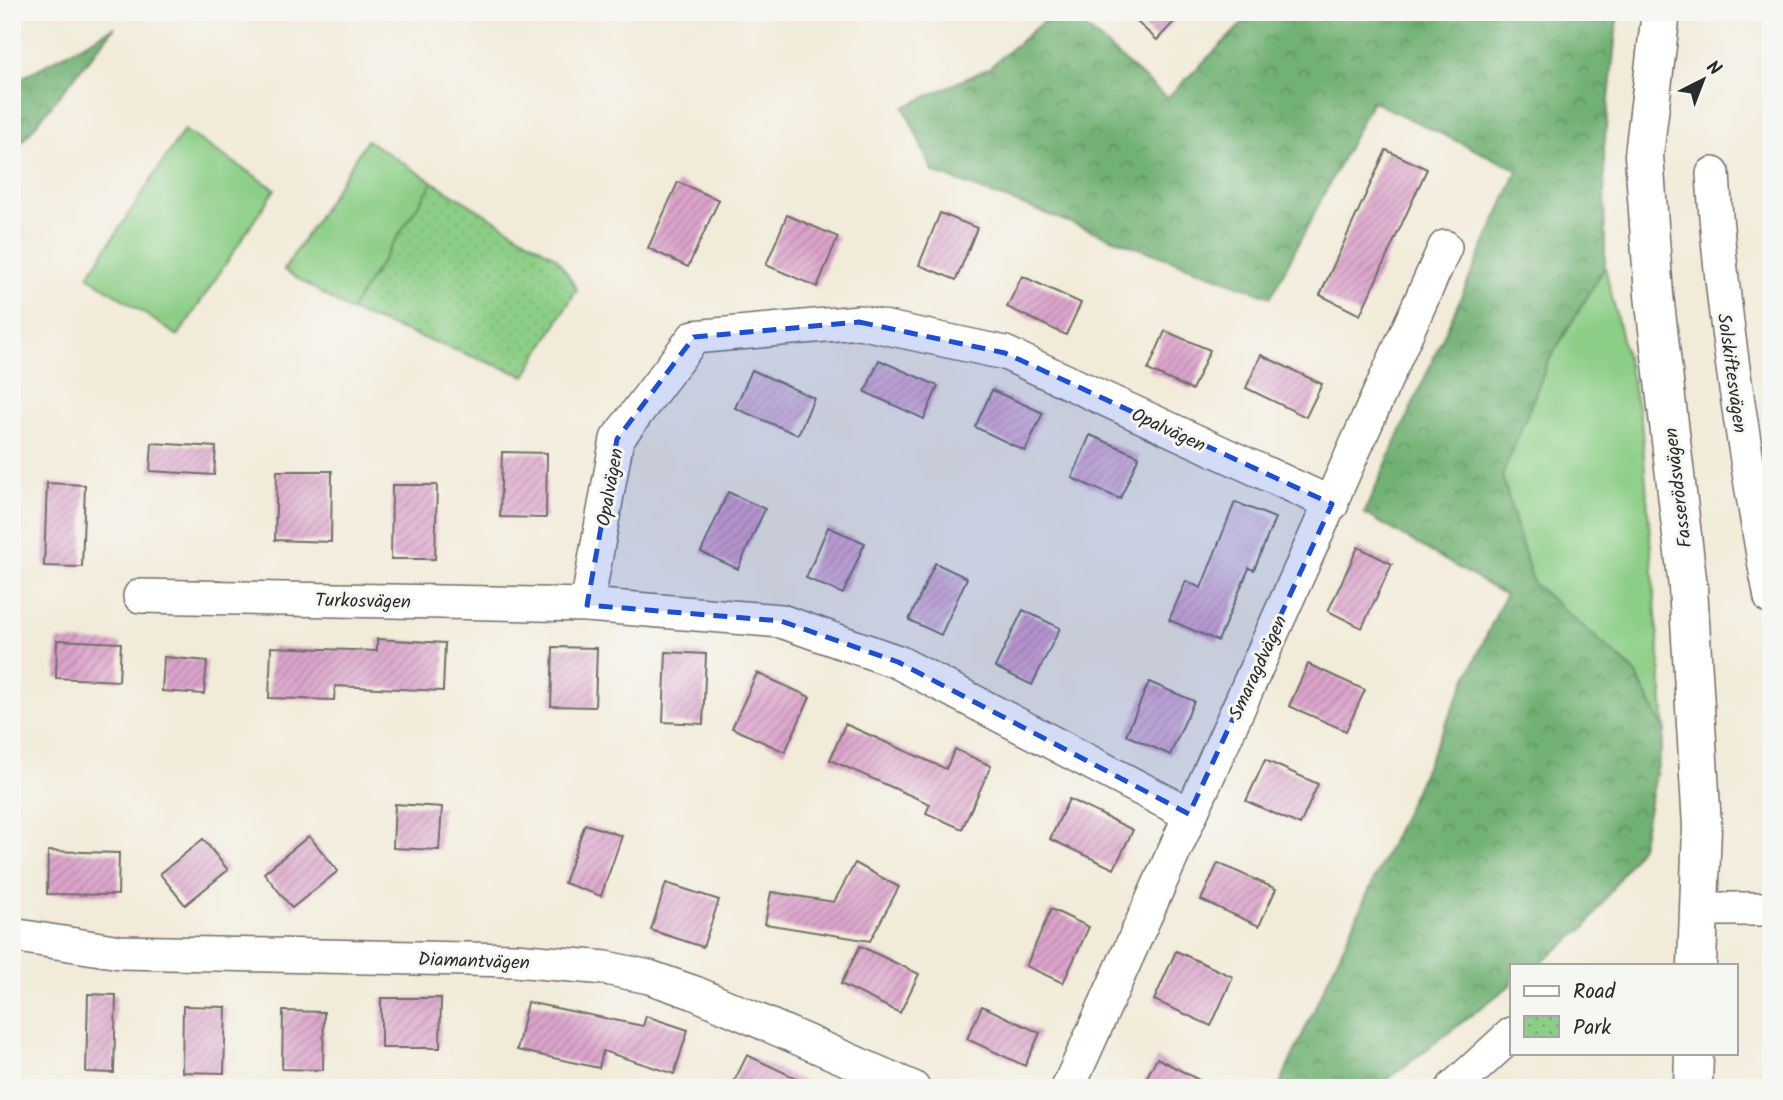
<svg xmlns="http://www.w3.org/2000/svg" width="1783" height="1100" viewBox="0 0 1783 1100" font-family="Kalam,sans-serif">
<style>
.grass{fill:#8cce86;stroke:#5c7c58;stroke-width:2}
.forest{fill:url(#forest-crowns);stroke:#4e6e4f;stroke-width:2}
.park{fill:url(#park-dots);stroke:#5c7c58;stroke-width:2}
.building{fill:url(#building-hatch)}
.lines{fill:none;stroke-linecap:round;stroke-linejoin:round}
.minor-casing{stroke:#716e68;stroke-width:36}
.tertiary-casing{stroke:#716e68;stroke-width:41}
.minor{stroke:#fff;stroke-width:33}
.tertiary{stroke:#fff;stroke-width:38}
.marked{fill:#1d4ed8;fill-opacity:0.2;stroke:#1d4ed8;stroke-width:5;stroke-dasharray:14 9;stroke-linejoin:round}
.labels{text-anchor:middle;stroke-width:6;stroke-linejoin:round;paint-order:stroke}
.street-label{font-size:19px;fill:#2b2b2b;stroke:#f6f6f2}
</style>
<defs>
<pattern id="forest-crowns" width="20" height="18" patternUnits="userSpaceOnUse" patternTransform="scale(1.75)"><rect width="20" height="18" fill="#71b173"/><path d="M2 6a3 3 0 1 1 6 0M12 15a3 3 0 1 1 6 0" fill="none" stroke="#5d905f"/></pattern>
<pattern id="park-dots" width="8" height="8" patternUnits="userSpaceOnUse" patternTransform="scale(1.75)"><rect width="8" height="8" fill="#8cce86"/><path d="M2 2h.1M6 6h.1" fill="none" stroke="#79b174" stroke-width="1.8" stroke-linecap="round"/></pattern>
<pattern id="building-hatch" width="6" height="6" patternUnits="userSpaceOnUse" patternTransform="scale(1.75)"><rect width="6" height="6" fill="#dca4cb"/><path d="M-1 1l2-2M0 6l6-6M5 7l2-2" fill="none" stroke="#b386a5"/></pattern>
</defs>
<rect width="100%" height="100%" fill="#f6f6f2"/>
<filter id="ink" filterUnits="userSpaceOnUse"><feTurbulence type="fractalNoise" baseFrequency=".0143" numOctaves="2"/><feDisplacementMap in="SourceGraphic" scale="14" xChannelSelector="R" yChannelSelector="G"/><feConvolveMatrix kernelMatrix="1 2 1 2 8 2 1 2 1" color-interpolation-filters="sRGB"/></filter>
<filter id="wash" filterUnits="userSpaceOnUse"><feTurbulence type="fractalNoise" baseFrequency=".00686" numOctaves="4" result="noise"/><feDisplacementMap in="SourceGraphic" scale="28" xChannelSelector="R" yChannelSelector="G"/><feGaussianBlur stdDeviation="1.57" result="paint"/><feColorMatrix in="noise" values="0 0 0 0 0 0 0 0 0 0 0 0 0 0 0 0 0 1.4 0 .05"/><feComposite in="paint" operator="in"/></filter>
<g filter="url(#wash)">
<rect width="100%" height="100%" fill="#f2ebd9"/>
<!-- grass -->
<g class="grass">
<path d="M184,130l91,59 -97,147 -90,-60z"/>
<path d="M367,140l66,42 -83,129 -66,-41z"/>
<path d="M1605,267l36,153 24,311 -30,-59 -102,-89 -31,-107 46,-114z"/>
</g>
<!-- forest -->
<g class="forest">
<path d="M1054,12h14l99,86 87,-86h364l-14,136 1,119 -57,95 -46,114 31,107 102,89 30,59 -24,115 -55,81 -49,38h-25v19l-136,104h-98l227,-493 -141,-82 154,-343 -146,-69 -101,196 -338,-125 -29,-65 85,-39z"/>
<path d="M115,27l-103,127v-71z"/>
<path d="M1771,952v136h-9z"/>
</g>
<!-- park -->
<path class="park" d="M433,182l124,76 20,31 -52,87 -175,-65z"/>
<g id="blocks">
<!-- building -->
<g class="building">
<path d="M1126,12h57l-26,28z"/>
<path d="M1386,150l41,19 -67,146 -40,-20z"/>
<path d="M678,182l41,18 -31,67 -40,-19z"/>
<path d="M940,213l37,15 -21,52 -37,-15z"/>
<path d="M787,215l51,22 -21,50 -51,-22z"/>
<path d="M1022,276l59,27 -15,32 -59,-28z"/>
<path d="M1165,331l45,19 -18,40 -44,-20z"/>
<path d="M1261,355l61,29 -16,33 -60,-29z"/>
<path d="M879,360l59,26 -14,33 -59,-27z"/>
<path d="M752,370l62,28 -16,37 -63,-27z"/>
<path d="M992,390l51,23 -18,38 -50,-24z"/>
<path d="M1090,435l49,21 -19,43 -48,-21z"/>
<path d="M152,443l64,4 -2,28 -64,-4z"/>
<path d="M502,452l45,1 -1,65 -46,-1z"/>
<path d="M277,471h55l-1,71 -56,-2z"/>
<path d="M47,483l38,2 -3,82 -38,-1z"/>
<path d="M392,485h45l-2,74h-44z"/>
<path d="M728,492l37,17 -27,60 -37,-17z"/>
<path d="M1235,502l40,16 -21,52 -5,-2 -31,73 -49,-21 17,-39 15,7z"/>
<path d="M828,527l37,16 -22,51 -37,-16z"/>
<path d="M1358,547l34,17 -30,64 -34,-17z"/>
<path d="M935,563l32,15 -26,57 -32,-15z"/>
<path d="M1023,610l37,18 -28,57 -37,-18z"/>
<path d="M377,639l68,4 -2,48 -108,-5 -1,14 -65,-2 2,-51 106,4z"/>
<path d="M57,640l64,3 -2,38 -63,-3z"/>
<path d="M553,647l44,1 -2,59 -44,-1z"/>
<path d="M666,652l40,2 -3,70 -40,-2z"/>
<path d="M164,657l43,4 -3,33 -42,-3z"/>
<path d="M1308,664l57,26 -19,41 -57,-25z"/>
<path d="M757,673l53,24 -25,55 -53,-24z"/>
<path d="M1149,682l45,19 -24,54 -44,-20z"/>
<path d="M845,724l101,45 9,-20 36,17 -29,63 -36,-16 4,-9 -100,-44z"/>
<path d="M1265,760l53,24 -18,41 -54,-24z"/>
<path d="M1069,799l64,31 -19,39 -64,-30z"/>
<path d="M395,804l47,3 -3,43 -46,-2z"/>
<path d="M585,824l37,12 -21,60 -37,-13z"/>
<path d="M309,836l29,35 -46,37 -28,-35z"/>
<path d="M203,839l25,31 -43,35 -25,-31z"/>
<path d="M48,851l71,2 -1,42 -71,-1z"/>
<path d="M855,863l44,24 -29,54 -105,-17 6,-32 63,10z"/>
<path d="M1218,863l58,26 -17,37 -58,-26z"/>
<path d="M666,883l53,17 -16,47 -52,-17z"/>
<path d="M1051,909l38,18 -26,56 -37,-17z"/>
<path d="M860,946l59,28 -19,39 -59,-29z"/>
<path d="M1176,951l57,26 -22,49 -57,-26z"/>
<path d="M88,994l28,1 -2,78 -28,-1z"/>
<path d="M381,998h60l-1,50h-59z"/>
<path d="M527,1002l116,24 3,-10 42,14 -14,44 -71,-23 -4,17 -82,-18z"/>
<path d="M183,1006l43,1 -2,66 -42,-1z"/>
<path d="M982,1006l58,27 -15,33 -58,-27z"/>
<path d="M283,1011l41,1 -1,58 -41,-1z"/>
<path d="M747,1055l70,33h-86z"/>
<path d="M1157,1058l57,30h-73z"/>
</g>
</g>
</g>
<g filter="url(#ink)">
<use href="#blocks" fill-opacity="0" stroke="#716e68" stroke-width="2"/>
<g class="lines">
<!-- minor casing -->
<g class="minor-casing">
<g id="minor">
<path d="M1713,174c8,132 29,261 52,392l6,-1"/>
<path d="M1765,566l6,32"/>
<path d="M140,596l447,9"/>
<path d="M1189,814l-291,-152 -117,-41 -194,-16 30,-166 77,-102 165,-15 146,31 327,151"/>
<path d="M1701,909h70"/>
<path d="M12,935l108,17 395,8 91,8 43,9 46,16 218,95"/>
<path d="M1068,1088l377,-841"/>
<path d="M1453,1088l59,-54"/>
</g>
</g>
<!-- tertiary casing -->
<g class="tertiary-casing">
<g id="tertiary">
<path d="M1661,12l-17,143 10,140 34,292 14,240 -5,138"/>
<path d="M1693,1088l1,-35"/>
</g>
</g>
<!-- minor -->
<use href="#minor" class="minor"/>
<!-- tertiary -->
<use href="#tertiary" class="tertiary"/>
</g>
</g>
<!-- marked area -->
<path class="marked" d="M859,322l146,31 327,151 -143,310 -291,-152 -117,-41 -194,-16 30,-166 77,-102z"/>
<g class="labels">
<!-- street labels -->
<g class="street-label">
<text transform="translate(1733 373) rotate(82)" y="7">Solskiftesvägen</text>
<text transform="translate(1169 429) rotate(25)" y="7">Opalvägen</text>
<text transform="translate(609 487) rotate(-80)" y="7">Opalvägen</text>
<text transform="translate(1677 488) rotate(-97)" y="7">Fasserödsvägen</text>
<text transform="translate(363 600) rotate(1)" y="7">Turkosvägen</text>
<text transform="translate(1257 667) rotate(-65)" y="7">Smaragdvägen</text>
<text transform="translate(474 960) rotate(2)" y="7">Diamantvägen</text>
</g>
</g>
<!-- margin -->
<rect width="1783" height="1100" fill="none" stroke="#f6f6f2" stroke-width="42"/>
<!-- legend -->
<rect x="1510" y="964" width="228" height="91" fill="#f6f6f2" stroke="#a5a5a2" stroke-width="2"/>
<rect x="1524" y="986" width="35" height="10" fill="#ffffff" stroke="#a5a5a2" stroke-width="2"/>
<text x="1573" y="998" font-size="21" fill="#2b2b2b">Road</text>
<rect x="1524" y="1016" width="35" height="21" fill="url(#park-dots)" stroke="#a5a5a2" stroke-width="2"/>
<text x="1573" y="1034" font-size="21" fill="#2b2b2b">Park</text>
<!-- north arrow -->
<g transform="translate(1703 80) rotate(42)" stroke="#f6f6f2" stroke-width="5" paint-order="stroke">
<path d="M0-5L12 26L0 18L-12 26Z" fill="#2b2b2b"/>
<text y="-10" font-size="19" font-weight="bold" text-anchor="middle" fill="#2b2b2b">N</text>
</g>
</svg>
